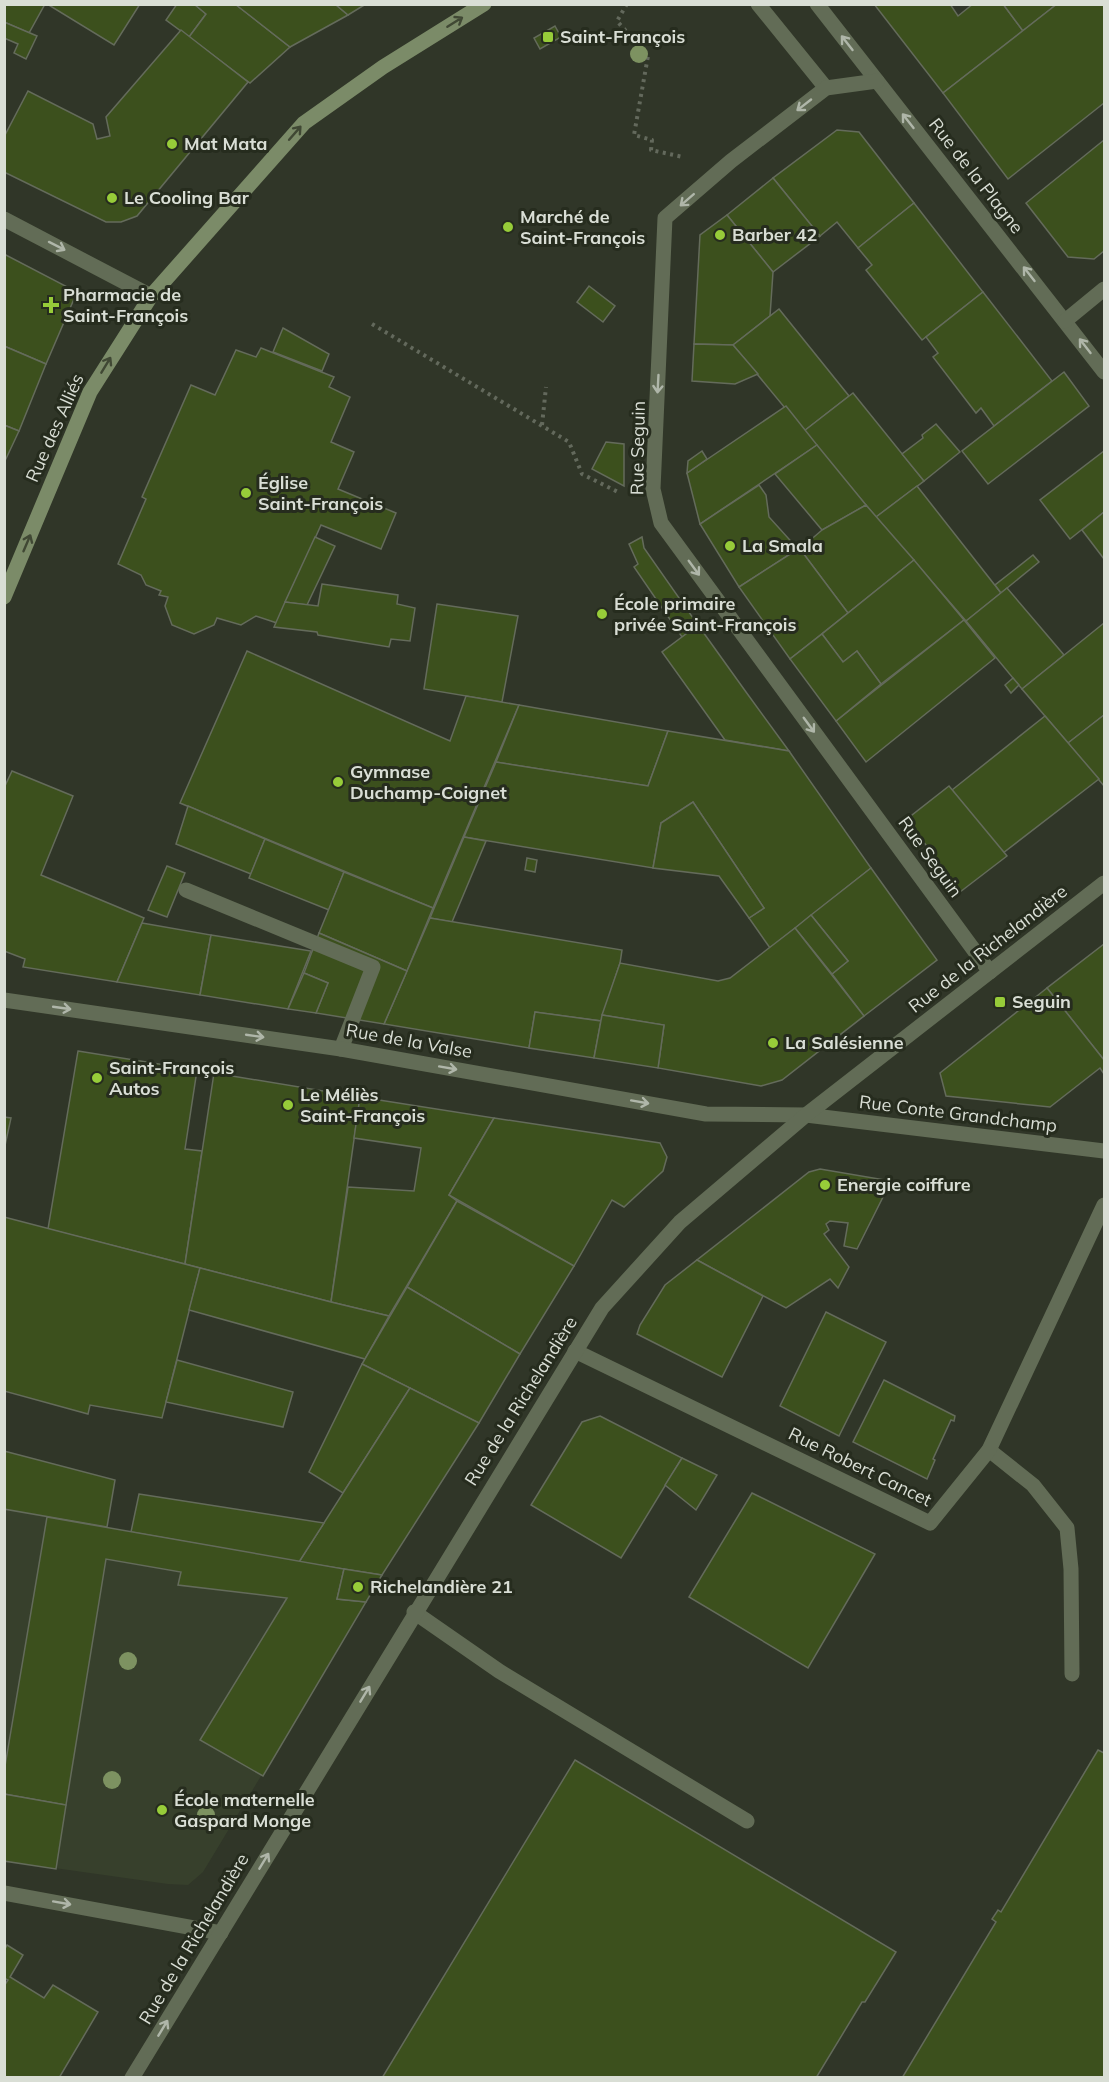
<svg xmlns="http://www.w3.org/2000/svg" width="1109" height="2082" viewBox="0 0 1109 2082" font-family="Mulish,sans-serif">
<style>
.built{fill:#37402c}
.building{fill:#3c501d;stroke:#646b5b;stroke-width:1.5}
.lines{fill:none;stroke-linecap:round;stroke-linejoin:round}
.path{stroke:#63695c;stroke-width:4;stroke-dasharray:3 4.5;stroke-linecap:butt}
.lane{stroke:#626c56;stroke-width:15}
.street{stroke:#626c56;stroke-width:15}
.secondary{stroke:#7b8b68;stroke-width:15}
.tree{fill:#7d9261}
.oneway{stroke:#404834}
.oneway2{stroke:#afb6a9}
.poi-dot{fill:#97cc39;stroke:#262c1e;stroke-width:2}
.labels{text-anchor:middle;stroke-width:6;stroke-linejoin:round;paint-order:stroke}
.poi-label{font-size:18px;font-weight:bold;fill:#d9ded5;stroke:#262c1e;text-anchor:start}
.street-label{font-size:18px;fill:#d9ded5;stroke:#262c1e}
</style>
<rect width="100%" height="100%" fill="#303628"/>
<!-- built -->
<path class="built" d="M4,1509l128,23 205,67 29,3 -163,270 -15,13 -20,-1 -163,-23z"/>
<!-- building -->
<g class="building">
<path d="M4,4h41l-16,29 -25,-11z"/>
<path d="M47,4h93l-26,41z"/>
<path d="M177,4h17l12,10 -17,23 -23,-17z"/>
<path d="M194,4h41l55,43 -40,36 -61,-46 17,-23z"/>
<path d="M235,4h100l13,11 -58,32z"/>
<path d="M335,4h31l-18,11z"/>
<path d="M874,4h76l8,12 15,-12h30l20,27 -80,62z"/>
<path d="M1003,4h54l-34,27z"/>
<path d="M1057,4h47v99l-96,76 -65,-86z"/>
<path d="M4,22l33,14 -11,23 -12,-6 4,-9 -14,-6z"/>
<path d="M555,26l6,11 -21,12 -6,-11z"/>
<path d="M181,30l67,52 -111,134 -16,6h-15l-102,-50v-35l24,-46 65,33 4,15 13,-3 -4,-19z"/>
<path d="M837,130l22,2 55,71 -56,45 -21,-26 -17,14 -47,-58z"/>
<path d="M1104,140v111l-10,8 -26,-2 -42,-54z"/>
<path d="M773,178l47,58 -47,36 -46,-57z"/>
<path d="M914,203l69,89 -61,48 -56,-70 6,-5 -14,-17z"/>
<path d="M727,215l46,57 -3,44 -37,29 -39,-1 6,-109z"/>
<path d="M4,254l73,38 -31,72 -42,-18z"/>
<path d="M589,286l26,20 -12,16 -26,-20z"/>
<path d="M983,292l69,89 -58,45 -13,-18 -5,5 -43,-56 5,-4 -12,-16z"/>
<path d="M779,309l70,87 -45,35 -71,-86z"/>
<path d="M283,328l46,26 -7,17 -49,-19z"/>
<path d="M694,344l39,1 25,29 -23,10 -43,-3z"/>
<path d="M4,346l42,18 -27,67 -15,-6z"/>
<path d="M261,348l73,29 -5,10 21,10 -19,45 23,10 -16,37 58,24 -15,36 -60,-24 -44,98 -21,-7 -15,9 -24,-7 -3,7 -20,9 -22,-9 -7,-19 3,-9 -9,-2 2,-4 -15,-6 -5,-10 -23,-11 28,-65 -4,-2 49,-112 24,10 21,-45 20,7z"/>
<path d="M1064,372l25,34 -101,78 -26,-33z"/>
<path d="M853,393l71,88 -48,36 -72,-86z"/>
<path d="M786,406l31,39 -117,79 -13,-51z"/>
<path d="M936,424l24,28 -36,29 -22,-27 21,-16 -1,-3z"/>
<path d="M4,425l15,6 -15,32z"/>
<path d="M606,442l18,2v42l-32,-17z"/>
<path d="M817,445l49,60 -44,25 -47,-56z"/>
<path d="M702,451l5,8 -20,14 1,-12z"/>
<path d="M1104,451v61l-34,27 -30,-39z"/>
<path d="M759,485l7,10 3,22 29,32 -59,38 -39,-63z"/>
<path d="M917,486l84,107 -35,28 -90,-104z"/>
<path d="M866,505l48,55 -66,53 -48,-64 22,-19z"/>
<path d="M1104,512v47l-22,-29z"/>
<path d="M315,537l20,9 -28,59 -22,-3z"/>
<path d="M642,537l2,11 54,77 -16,12 -48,-70 4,-3 -9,-20z"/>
<path d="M798,549h2l48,64 -58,46 -51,-72z"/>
<path d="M1033,555l6,7 -38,31 -6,-8z"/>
<path d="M914,560l50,60 -83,64 -24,-33 -14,11 -21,-28z"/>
<path d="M322,584l76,11 -1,9 18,4 -5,33 -19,-2 -2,8 -71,-12 -1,-3 -43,-5 11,-25 33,4z"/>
<path d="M1007,588l57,67 -42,34 -56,-68z"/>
<path d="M437,604l81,12 -16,86 -78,-13z"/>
<path d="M964,620l31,38 -129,104 -30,-41z"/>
<path d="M1104,623v92l-36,28 -46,-54z"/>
<path d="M698,625l48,67 43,59 -64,-11 -63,-88z"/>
<path d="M822,634l21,28 14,-11 24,33 -45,37 -46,-62z"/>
<path d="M247,651l203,90 16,-45 53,9 -86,203 -253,-105z"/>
<path d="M1013,678l6,7 -8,8 -6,-8z"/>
<path d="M519,705l149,26 -20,55 -152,-24z"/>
<path d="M1104,715v71l-36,-43z"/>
<path d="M1045,716l54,63 -96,74 -51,-63z"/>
<path d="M668,731l121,20 82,117 -101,80 -21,-30 15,-10 -71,-106 -32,21 -8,45 -189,-31 32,-75 152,24z"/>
<path d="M12,771l61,25 -32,79 103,43 -27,64 -94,-15 2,-8 -21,-8v-163z"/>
<path d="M949,786l58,70 -47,36 -53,-73z"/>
<path d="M693,802l71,106 -15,10 -30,-42 -66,-8 8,-45z"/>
<path d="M188,806l77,33 -14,35 -75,-30z"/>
<path d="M464,837l22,4 -34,81 -22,-4z"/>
<path d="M265,839l79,33 -15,38 -80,-32z"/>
<path d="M527,858l10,2 -2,12 -10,-2z"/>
<path d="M167,866l18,7 -18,44 -19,-7z"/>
<path d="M871,868l66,92 -73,56 -32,-42 16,-13 -37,-46z"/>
<path d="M344,872l89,36 -26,63 -88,-38z"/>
<path d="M811,915l37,46 -16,13 -37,-46z"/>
<path d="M430,918l192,32 -2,13 -19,58 -66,-9 -6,36 -145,-24z"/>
<path d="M142,923l69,12 -11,60 -83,-13z"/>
<path d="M795,928l69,88 -82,64 -21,6 -103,-18 6,-43 -62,-10 18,-52 98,18 12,-3z"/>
<path d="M319,933l88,38 -23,53 -68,-11 12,-30 -24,-10z"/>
<path d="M211,935l100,16 -23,58 -88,-14z"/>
<path d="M1104,944v116l-57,-72z"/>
<path d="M304,973l24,10 -12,30 -28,-4z"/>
<path d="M1047,988l57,72v14l-4,-6 -50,39 -104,-11 -6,-23z"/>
<path d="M535,1012l66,9 -7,37 -65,-10z"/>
<path d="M602,1015l62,10 -6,43 -64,-10z"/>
<path d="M78,1051l119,19 -12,79 17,2 -17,113 -137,-35z"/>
<path d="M214,1073l146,24 -29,205 -146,-38z"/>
<path d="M360,1097l134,21 -45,77 8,6 -68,115 -58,-14 17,-115 66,4 7,-43 -67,-10z"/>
<path d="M4,1117l7,1 -7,32z"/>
<path d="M494,1118l166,25 7,14 -4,14 -39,36 -12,-7 -38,66 -125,-71z"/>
<path d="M820,1169l71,12 -34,68 -13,-3 4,-23 -18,-2 -4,3 3,6 -5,4 25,33 -11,21 -8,-9 -44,29 -89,-48 112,-88z"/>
<path d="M457,1201l117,65 -54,88 -113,-67z"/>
<path d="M4,1217l196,51 -38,150 -72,-13 -2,9 -84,-23z"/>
<path d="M697,1260l66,36 -41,81 -85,-43 3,-9 25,-40z"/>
<path d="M200,1268l131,34 58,14 -24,43 -176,-49z"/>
<path d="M407,1287l113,67 -41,69 -117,-59z"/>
<path d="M826,1312l60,30 -47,94 -59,-30z"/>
<path d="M177,1360l116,32 -10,35 -117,-25z"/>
<path d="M362,1364l48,24 -67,105 -34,-21z"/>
<path d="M884,1380l71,36 -1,5 -3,-1 -18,39 2,1 -8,19 -74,-37z"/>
<path d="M410,1388l69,35 -97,152 -83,-13z"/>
<path d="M600,1416l82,42 -61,100 -90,-53 51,-83z"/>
<path d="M4,1451l111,29 -8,47 -103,-18z"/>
<path d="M682,1458l35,17 -21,35 -31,-25z"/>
<path d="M752,1493l123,61 -67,114 -119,-71z"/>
<path d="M139,1494l185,29 -25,39 -168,-30z"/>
<path d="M47,1517l297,52 -7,30 29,3 -103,174 -63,-36 87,-142 -109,-13 3,-13 -75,-13 -40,246 -62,-11v-22z"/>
<path d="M344,1569l38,6 -16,27 -29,-3z"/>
<path d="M1098,1750l6,3v325h-202l94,-156 -4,-3 6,-9 3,2z"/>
<path d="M575,1760l321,192 -31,50h-3l-46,76h-434z"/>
<path d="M4,1794l62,11 -10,64 -52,-8z"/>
<path d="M7,1945l16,10 -13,22 34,21 9,-13 45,27 -39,66h-55v-92l4,-6 -4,-2v-27z"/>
</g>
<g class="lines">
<!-- path -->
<g class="path">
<path d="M627,4l-10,17 31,35 -14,79 18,5 -1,10 32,7"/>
<path d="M372,324l197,118 13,32 36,18"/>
<path d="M542,425l4,-38"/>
</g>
<!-- lane -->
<g class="lane">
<path d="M186,890l187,77 -32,82"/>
<path d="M989,1450l44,35 34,43 4,41 1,105"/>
<path d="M414,1612l85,59 248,150"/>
</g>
<!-- street -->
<g class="street">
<path d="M758,4l68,84"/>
<path d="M817,4l287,368"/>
<path d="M877,81l-51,7 -95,73 -66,57 -12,271 8,34 329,449"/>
<path d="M4,219l147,77"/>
<path d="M1065,321l39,-32"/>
<path d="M4,1000l337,49 365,65 100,1 298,36"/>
<path d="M575,1351l355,172 59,-73 115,-245"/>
<path d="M4,1893l217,40"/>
<path d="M132,2078l470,-770 78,-86 126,-107 298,-232"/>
</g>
<!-- secondary -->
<path class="secondary" d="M4,597l86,-205 61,-96 153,-173 79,-56 101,-63"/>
</g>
<!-- trees -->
<g class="tree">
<circle cx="639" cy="54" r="9"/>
<circle cx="128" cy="1661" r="9"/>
<circle cx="112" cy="1780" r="9"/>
<circle cx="206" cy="1815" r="9"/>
</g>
<!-- one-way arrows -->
<defs><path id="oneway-shaft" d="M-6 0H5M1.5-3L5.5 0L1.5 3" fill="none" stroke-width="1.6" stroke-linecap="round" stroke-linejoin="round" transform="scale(1.5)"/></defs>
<g class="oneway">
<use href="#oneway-shaft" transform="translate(455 22) rotate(-32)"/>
<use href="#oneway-shaft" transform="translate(295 133) rotate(-49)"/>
<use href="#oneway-shaft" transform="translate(106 365) rotate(-59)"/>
<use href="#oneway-shaft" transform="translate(27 543) rotate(-67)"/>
</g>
<g class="oneway2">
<use href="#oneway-shaft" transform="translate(847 43) rotate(-128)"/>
<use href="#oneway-shaft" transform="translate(804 105) rotate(142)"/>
<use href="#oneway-shaft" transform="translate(908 121) rotate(-128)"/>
<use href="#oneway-shaft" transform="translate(687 200) rotate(139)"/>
<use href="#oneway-shaft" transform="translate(57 246) rotate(27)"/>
<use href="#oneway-shaft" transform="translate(1029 274) rotate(-128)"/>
<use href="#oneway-shaft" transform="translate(1085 346) rotate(-128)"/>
<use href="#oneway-shaft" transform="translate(658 384) rotate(93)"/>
<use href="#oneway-shaft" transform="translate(694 568) rotate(54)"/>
<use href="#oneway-shaft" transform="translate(809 725) rotate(54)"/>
<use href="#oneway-shaft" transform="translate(62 1008) rotate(8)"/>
<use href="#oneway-shaft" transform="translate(255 1036) rotate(8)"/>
<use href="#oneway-shaft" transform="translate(448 1068) rotate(10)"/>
<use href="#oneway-shaft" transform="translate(640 1102) rotate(10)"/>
<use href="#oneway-shaft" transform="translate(365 1694) rotate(-59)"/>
<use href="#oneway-shaft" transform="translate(264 1861) rotate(-59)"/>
<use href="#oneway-shaft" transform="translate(62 1903) rotate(10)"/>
<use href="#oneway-shaft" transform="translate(163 2028) rotate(-59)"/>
</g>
<!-- markers -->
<g class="poi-dot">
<rect x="542" y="31" width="12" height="12" rx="3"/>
<circle cx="172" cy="144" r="6"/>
<circle cx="112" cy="198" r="6"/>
<circle cx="508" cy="227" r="6"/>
<circle cx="720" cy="235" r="6"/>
<path d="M48 296h6v6h6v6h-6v6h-6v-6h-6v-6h6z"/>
<circle cx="246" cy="493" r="6"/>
<circle cx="730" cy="546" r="6"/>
<circle cx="602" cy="614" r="6"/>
<circle cx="338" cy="782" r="6"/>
<rect x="994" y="996" width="12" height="12" rx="3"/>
<circle cx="773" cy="1043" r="6"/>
<circle cx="97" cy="1078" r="6"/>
<circle cx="288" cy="1105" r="6"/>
<circle cx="825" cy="1185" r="6"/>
<circle cx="358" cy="1587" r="6"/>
<circle cx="162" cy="1810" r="6"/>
</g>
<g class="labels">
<!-- poi labels -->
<g class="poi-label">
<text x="560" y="43">Saint-François</text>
<text x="184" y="150">Mat Mata</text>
<text x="124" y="204">Le Cooling Bar</text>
<text x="520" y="223">Marché de<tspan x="520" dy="21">Saint-François</tspan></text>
<text x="732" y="241">Barber 42</text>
<text x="63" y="301">Pharmacie de<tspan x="63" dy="21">Saint-François</tspan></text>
<text x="258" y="489">Église<tspan x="258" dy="21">Saint-François</tspan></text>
<text x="742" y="552">La Smala</text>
<text x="614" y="610">École primaire<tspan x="614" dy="21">privée Saint-François</tspan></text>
<text x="350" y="778">Gymnase<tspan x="350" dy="21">Duchamp-Coignet</tspan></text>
<text x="1012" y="1008">Seguin</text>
<text x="785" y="1049">La Salésienne</text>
<text x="109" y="1074">Saint-François<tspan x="109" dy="21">Autos</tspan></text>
<text x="300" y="1101">Le Méliès<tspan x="300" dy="21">Saint-François</tspan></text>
<text x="837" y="1191">Energie coiffure</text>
<text x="370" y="1593">Richelandière 21</text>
<text x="174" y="1806">École maternelle<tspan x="174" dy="21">Gaspard Monge</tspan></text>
</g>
<!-- street labels -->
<g class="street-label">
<text transform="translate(976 176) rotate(52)" y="6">Rue de la Plagne</text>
<text transform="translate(55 428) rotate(-66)" y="6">Rue des Alliés</text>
<text transform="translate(638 448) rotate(-89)" y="6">Rue Seguin</text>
<text transform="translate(930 857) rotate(54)" y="6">Rue Seguin</text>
<text transform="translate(988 949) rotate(-38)" y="6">Rue de la Richelandière</text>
<text transform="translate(409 1041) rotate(10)" y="6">Rue de la Valse</text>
<text transform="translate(958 1114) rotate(7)" y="6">Rue Conte Grandchamp</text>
<text transform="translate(521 1401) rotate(-58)" y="6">Rue de la Richelandière</text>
<text transform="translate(860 1467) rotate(26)" y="6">Rue Robert Cancet</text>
<text transform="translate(194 1939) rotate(-59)" y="6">Rue de la Richelandière</text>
</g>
</g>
<!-- border -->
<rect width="1109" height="2082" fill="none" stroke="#d9ded5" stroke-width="12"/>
</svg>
